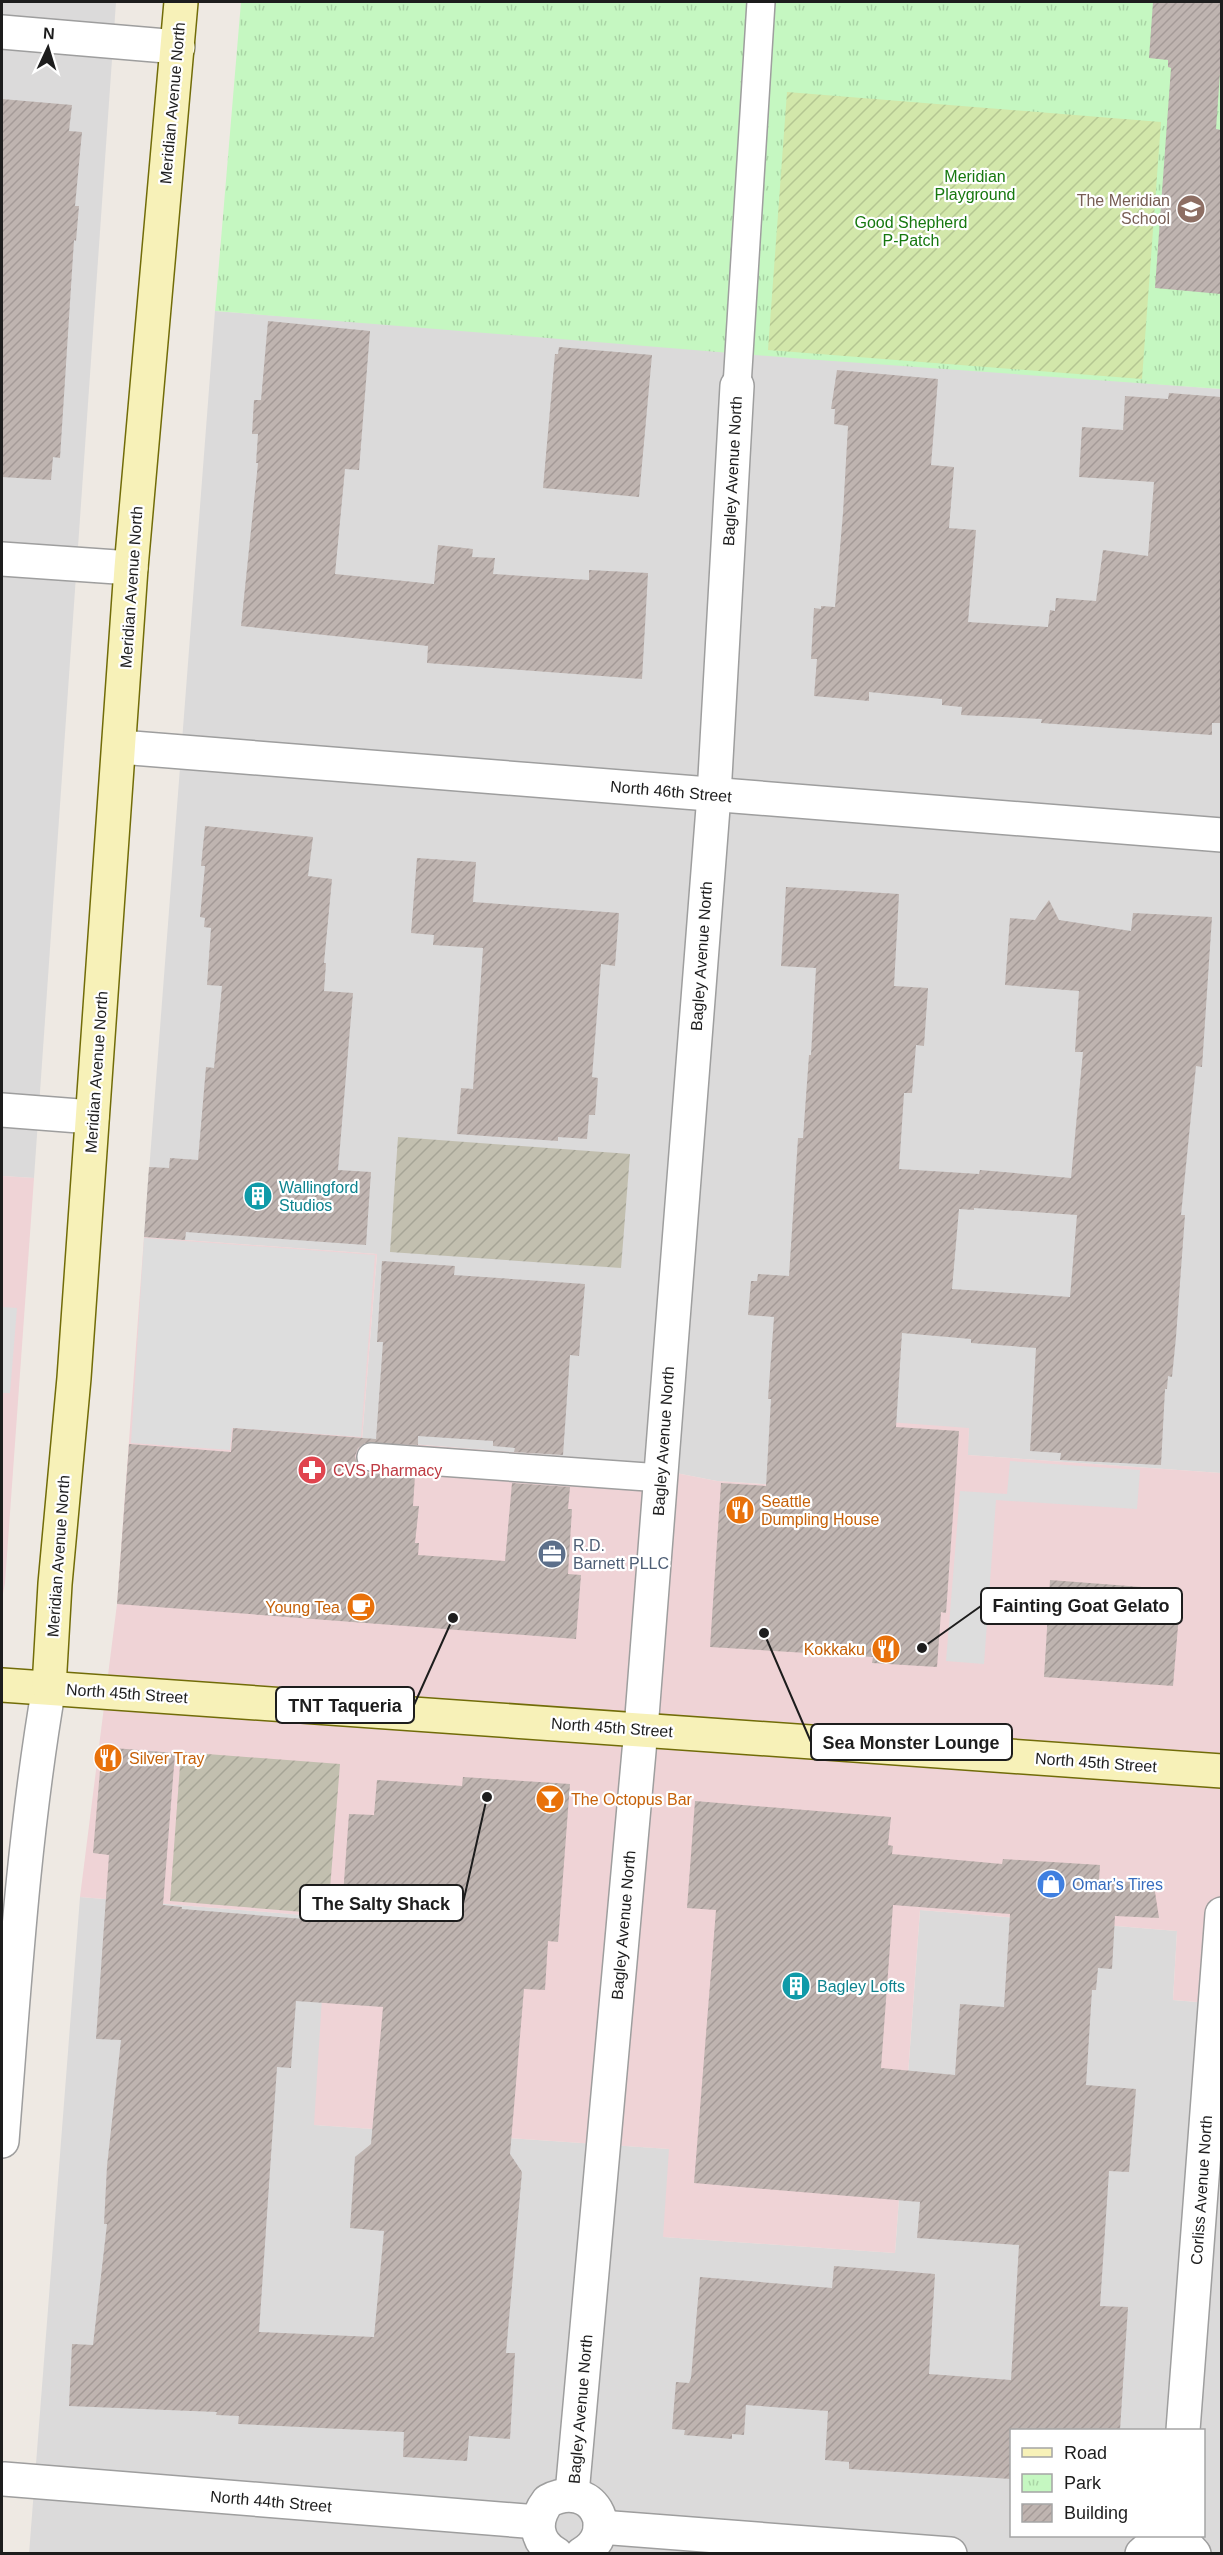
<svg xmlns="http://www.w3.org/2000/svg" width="1223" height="2555" viewBox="0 0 1223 2555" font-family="Helvetica,sans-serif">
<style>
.residential{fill:#dbdada;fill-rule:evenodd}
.commercial{fill:#efd3d6}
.construction{fill:url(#construction-furrows)}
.park{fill:url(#park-tufts)}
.garden{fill:url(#garden-furrows)}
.parking{fill:#ddd}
.building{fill:url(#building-hatch);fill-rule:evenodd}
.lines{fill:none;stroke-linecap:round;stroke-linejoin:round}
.lane-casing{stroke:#9e9e9e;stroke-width:30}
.street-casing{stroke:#9e9e9e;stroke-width:36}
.secondary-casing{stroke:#716c08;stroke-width:36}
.lane{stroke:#fff;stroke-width:27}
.street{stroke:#fff;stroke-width:33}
.secondary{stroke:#f7f1b8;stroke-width:33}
.labels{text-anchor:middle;stroke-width:4.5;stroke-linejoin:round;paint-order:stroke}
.street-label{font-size:16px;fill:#1d1d1d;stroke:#fff}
.park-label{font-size:16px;fill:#16780f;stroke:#fff}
.education-label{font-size:16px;fill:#785e54;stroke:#fff;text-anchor:end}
.culture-label{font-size:16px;fill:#0d838f;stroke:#fff;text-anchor:start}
.health-label{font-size:16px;fill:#be3a42;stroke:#fff;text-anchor:start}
.food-label{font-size:16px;fill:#c56008;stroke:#fff;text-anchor:start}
.service-label{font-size:16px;fill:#4e5e75;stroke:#fff;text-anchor:start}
.shop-label{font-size:16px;fill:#366cbe;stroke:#fff;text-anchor:start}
.leader{fill:none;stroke:#1d1d1d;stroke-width:2}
.callout-dot{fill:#1d1d1d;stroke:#fff;stroke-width:2}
.callout{fill:#fff;stroke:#1d1d1d;stroke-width:2}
.callout-label{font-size:18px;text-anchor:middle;font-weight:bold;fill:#1d1d1d}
</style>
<defs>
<pattern id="construction-furrows" width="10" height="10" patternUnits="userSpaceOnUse" patternTransform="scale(1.5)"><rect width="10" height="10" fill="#c2bfaf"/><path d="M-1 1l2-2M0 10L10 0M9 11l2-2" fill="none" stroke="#a6a496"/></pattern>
<pattern id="park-tufts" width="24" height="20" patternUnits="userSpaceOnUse" patternTransform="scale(1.5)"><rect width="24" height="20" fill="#c5f7c1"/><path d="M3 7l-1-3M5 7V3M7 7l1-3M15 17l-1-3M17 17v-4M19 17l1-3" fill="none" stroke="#a9d3a5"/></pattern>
<pattern id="garden-furrows" width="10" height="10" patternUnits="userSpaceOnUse" patternTransform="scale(1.5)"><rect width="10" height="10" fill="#d2e7aa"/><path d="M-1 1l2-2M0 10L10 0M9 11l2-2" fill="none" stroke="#b4c692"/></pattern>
<pattern id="building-hatch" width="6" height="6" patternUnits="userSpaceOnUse" patternTransform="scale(1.5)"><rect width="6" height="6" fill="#bfb4b0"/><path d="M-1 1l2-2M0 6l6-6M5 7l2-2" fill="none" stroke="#a49a97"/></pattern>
</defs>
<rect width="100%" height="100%" fill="#eee9e3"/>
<!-- residential -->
<g class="residential">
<path d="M2,2h114l-82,1176 -32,-2z"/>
<path d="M215,311l1006,78v1084l-254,-18 2,-27 -86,64 -166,-11 -108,-21 -247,-20 15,-186 -233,-17z"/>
<path d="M80,1897l248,20 -13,208 355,24 -6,88 231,16 25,-343 257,21 -4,69 48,4v549l-1192,1zM1012,2430h192v106h-192z"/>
</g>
<!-- commercial -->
<g class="commercial">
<path d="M2,1176l32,2 -29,405 -3,16z"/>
<path d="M144,1237l233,17 -15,186 247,20 108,21 165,11 6,-70 81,6 -1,27 253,18v531l-48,-4 4,-69 -257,-21 -25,343 -232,-16 6,-88 -355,-24 13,-208 -247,-20 37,-293z"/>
</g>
<!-- construction -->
<g class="construction">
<path d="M398,1137l232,17 -9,114 -231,-16z"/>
<path d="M181,1752l159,12 -12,150 -158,-13z"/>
</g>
<!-- park -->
<path class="park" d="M241,2h980v387l-416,-30 -590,-48z"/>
<!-- garden -->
<path class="garden" d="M787,92l374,30 -19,257 -374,-29z"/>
<!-- parking -->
<g class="parking">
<path d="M144,1238l231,17 -14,182 -129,-9 -2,22 -99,-7z"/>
<path d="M2,1307l15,1 -7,85h-8z"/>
<path d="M1010,1461l130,9 -3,39 -141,-9 -12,164 -38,-3 14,-170 47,3z"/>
</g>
<!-- building -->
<g class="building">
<path d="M1153,2h68v57l-5,70 5,1v164l-66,-6 16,-220 -3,-1v-7l-19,-2z"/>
<path d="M2,99l70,6 -3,26 13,1 -7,74h4l-3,35 -2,-1 -14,218 -7,-1 -2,23 -49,-3z"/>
<path d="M268,321l102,10 -11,139 -14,-1 -10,105 99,10 4,-39 35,4 -1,8 23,1 -2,16 96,6v-10l59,3 -6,106 -215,-16 1,-17 -187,-20 17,-163h-2l2,-29h-6l2,-34h7z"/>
<path d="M559,347l93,8 -13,142 -96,-9 12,-134h3z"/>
<path d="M837,370l101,9 -7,86 23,2 -5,61 27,2 -8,92 80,5 2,-17 5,1 1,-13 40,3 7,-51 45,6 6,-74 -75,-5 3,-50 41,3 2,-34 43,3 1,-6 52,4v326h-9v12l-171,-12 1,-4 -81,-4 1,-8 -20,-2v-6l-73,-7v9l-55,-5 3,-37h-6l3,-51 7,1v-3l14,1 8,-94 5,-87 -14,-2 1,-15h-4z"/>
<path d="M205,826l108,11 -5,39 24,3 -8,84h2l-2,28 29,2 -15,177 33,2 -5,73 -180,-13 -1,8 -41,-3 5,-70 20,1 1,-10 28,2 8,-93 8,1 8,-82 -15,-1 4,-57 -7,-1 1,-9 -5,-1 5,-51h-4z"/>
<path d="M417,858l59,4 -3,40 146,11 -4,53 -14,-2 -9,113 6,1 -3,37h-6l-2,24 -29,-2v4l-101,-7 4,-46 12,1 10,-141 -50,-3 1,-10 -23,-2z"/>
<path d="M786,887l113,7 -5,92 34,2 -4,58 -8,-1 -4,48h-8l-5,76 80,5 1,-4 91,8 12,-126h-8l4,-61 -74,-6 5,-67 25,2 14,-20 10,20 72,11 2,-18 79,4 -10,150 -6,-1 -15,149h4l-9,122 -4,40 -4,-1 -1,13h-2l-4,76 -101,-5 1,-7 -31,-2 6,-103 -65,-5v-4l-69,-6 -6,94 63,4 -13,182 -5,-1 -4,55 -65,-4 1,-6 -163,-10 11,-164 45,3 5,-87h-3l6,-82 -26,-2 3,-34h6l1,-7 31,2 9,-138h5l6,-83h2l5,-87 -35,-2zM974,1208l103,7 -7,82 -118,-8 7,-80 15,1z"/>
<path d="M382,1261l73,5 -1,9 131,9 -6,72 -9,-1 -7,100 -49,-3 1,-4 -22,-2v-5l-75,-5v9l-53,-2 -7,5 -3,8 2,8 6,6 6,3 46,3 -2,30h6l-4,37h4l-1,12 87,6 7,-78 58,4 -2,22h4l-4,65 13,1 -5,64 -459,-35 12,-160 102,8 2,-24 143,11 7,-97h-6z"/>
<path d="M1050,1580l131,10 -8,96 -129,-9z"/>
<path d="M102,1747l73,6 -12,152 19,2v2l159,13 8,-108 25,1 3,-35 85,6 1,-9 107,7 -12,158 -10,-1 -3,49 -21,-1 -14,165 12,18 -16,181h9l-5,86 -41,-3 -2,25 -64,-4 1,-25 -166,-8 1,-8 -23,-1 1,-3 -148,-6 3,-62 21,1 14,-121h-3l3,-58 14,-126 -25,-1 13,-184 -16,-2zM296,2001l87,6 -12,137 -16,13 -5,71 34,3 -10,106 -115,-5 18,-265 14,1z"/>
<path d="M695,1801l196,16 -3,28 5,1 -1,8 110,10 1,-5 97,6 -1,15 47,3 9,9 4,26 -44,-2 -3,53 -14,-1 -2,22h-4l-6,95 50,4 -7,83 -20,-1 -9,135 28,1 -8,123h-109v49l-162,-10v-7l-24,-2 3,-49 -82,-6 -2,30 -12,-1v5l-48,-4 1,-5 -13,-1 4,-47 13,1 2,-5 9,-101 132,11 2,-22 101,8 -6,100 82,6 8,-135 -102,-7 3,-36 -226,-19 22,-273 -29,-2zM893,1905l117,9 -6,93 -44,-3 -5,71 -74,-7z"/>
</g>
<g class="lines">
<!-- lane casing -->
<g class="lane-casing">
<g id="lane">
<path d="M737,386l24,-384"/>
<path d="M371,1457l290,21"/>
</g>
</g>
<!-- street casing -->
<g class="street-casing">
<g id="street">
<path d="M2,32l176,15"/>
<path d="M2,559l129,9"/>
<path d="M120,747l1102,88"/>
<path d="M2,1110l90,7"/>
<path d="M2,2141c12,-151 21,-304 47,-454"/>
<path d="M1183,2430l39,-516"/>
<path d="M4,2479l534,43"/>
<path d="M572,2494l69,-765 73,-934 23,-409"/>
<path d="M600,2527l350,27"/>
<path d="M556,2554c-22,-13 -22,-35 -8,-53 44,-23 73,30 34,53"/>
<path d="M1142,2554c16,-16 37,-19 52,0"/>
</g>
</g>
<!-- secondary casing -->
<g class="secondary-casing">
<g id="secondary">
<path d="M2,1685l1220,86"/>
<path d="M49,1687l6,-103 19,-206 57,-810 50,-566"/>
</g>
</g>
<!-- lane -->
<use href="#lane" class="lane"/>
<!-- street -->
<use href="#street" class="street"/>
<!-- secondary -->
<use href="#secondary" class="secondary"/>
</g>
<!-- icons -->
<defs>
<g id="school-disc" transform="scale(1.5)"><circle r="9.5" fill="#8d6e63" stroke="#fff"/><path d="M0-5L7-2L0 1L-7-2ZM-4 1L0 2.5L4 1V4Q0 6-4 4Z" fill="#fff"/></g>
<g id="building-disc" transform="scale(1.5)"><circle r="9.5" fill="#0f9aa8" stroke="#fff"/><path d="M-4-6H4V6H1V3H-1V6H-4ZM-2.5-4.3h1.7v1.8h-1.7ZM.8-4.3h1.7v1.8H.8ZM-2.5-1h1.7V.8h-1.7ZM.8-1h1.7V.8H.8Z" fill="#fff"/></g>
<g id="pharmacy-disc" transform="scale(1.5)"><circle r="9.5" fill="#e0444e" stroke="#fff"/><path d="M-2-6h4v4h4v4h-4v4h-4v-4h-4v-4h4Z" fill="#fff"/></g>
<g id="restaurant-disc" transform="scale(1.5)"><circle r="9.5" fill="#e8710a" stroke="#fff"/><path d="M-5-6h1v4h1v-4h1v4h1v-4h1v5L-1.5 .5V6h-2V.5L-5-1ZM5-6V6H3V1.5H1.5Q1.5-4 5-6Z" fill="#fff"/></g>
<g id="office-disc" transform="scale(1.5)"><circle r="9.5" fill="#5c6f8a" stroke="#fff"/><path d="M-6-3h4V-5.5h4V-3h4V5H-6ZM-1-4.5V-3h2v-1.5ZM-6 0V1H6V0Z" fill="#fff"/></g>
<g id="cafe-disc" transform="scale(1.5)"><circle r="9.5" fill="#e8710a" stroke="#fff"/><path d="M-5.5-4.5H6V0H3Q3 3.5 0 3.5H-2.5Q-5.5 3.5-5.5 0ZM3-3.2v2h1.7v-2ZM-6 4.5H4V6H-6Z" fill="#fff"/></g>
<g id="bar-disc" transform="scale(1.5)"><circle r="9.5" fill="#e8710a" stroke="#fff"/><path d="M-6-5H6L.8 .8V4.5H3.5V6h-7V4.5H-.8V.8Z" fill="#fff"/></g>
<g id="shop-disc" transform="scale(1.5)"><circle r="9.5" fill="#3f7fe0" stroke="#fff"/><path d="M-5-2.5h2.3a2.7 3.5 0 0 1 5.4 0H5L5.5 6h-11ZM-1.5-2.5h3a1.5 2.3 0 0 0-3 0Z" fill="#fff"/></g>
</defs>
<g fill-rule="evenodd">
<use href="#school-disc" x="1191" y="209"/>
<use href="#building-disc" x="258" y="1196"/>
<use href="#pharmacy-disc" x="312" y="1470"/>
<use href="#restaurant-disc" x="740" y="1510"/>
<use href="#office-disc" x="552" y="1554"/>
<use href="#cafe-disc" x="361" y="1607"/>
<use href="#restaurant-disc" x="886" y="1649"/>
<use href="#restaurant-disc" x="108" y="1758"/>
<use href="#bar-disc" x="550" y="1799"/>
<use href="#shop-disc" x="1051" y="1884"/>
<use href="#building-disc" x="796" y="1986"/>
</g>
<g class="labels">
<!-- street labels -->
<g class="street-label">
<text transform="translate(172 103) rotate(-85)" y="6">Meridian Avenue North</text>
<text transform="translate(732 471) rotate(-87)" y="6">Bagley Avenue North</text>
<text transform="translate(131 587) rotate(-86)" y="6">Meridian Avenue North</text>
<text transform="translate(671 791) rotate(5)" y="6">North 46th Street</text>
<text transform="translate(701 956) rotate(-86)" y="6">Bagley Avenue North</text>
<text transform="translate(96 1072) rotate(-86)" y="6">Meridian Avenue North</text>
<text transform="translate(663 1441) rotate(-86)" y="6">Bagley Avenue North</text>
<text transform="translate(58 1556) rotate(-86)" y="6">Meridian Avenue North</text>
<text transform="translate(127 1693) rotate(4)" y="6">North 45th Street</text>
<text transform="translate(612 1727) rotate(4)" y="6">North 45th Street</text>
<text transform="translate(1096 1762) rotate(4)" y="6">North 45th Street</text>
<text transform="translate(623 1925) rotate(-85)" y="6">Bagley Avenue North</text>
<text transform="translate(1201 2190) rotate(-86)" y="6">Corliss Avenue North</text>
<text transform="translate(580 2409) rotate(-85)" y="6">Bagley Avenue North</text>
<text transform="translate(271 2501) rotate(5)" y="6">North 44th Street</text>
</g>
<!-- park labels -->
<g class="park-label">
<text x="975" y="182">Meridian<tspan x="975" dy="18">Playground</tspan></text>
<text x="911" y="228">Good Shepherd<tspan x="911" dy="18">P-Patch</tspan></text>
</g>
<!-- education labels -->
<g class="education-label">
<text x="1170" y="206">The Meridian<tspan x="1170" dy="18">School</tspan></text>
</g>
<!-- culture labels -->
<g class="culture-label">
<text x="279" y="1193">Wallingford<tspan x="279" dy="18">Studios</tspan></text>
<text x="817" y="1992">Bagley Lofts</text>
</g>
<!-- health labels -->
<g class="health-label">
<text x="333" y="1476">CVS Pharmacy</text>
</g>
<!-- food labels -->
<g class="food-label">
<text x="761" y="1507">Seattle<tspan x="761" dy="18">Dumpling House</tspan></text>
<text x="340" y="1613" text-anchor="end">Young Tea</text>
<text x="865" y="1655" text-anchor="end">Kokkaku</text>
<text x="129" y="1764">Silver Tray</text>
<text x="571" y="1805">The Octopus Bar</text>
</g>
<!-- service labels -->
<g class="service-label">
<text x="573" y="1551">R.D.<tspan x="573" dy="18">Barnett PLLC</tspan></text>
</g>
<!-- shop labels -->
<g class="shop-label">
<text x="1072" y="1890">Omar’s Tires</text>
</g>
</g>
<!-- callouts -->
<path class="leader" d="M922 1648L981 1606M453 1618L414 1705M764 1633L811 1742M487 1797L463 1903"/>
<g class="callout-dot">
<circle cx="922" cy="1648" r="6"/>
<circle cx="453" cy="1618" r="6"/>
<circle cx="764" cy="1633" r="6"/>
<circle cx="487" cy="1797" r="6"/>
</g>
<g class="callout">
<rect x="981" y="1588" width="201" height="36" rx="6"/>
<rect x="276" y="1687" width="138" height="36" rx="6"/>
<rect x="811" y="1724" width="201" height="36" rx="6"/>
<rect x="300" y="1885" width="163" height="36" rx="6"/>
</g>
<g class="callout-label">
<text x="1081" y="1612">Fainting Goat Gelato</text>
<text x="345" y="1712">TNT Taqueria</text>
<text x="911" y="1749">Sea Monster Lounge</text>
<text x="381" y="1910">The Salty Shack</text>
</g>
<!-- border -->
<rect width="1223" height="2555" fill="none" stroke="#1d1d1d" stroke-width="6"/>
<!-- legend -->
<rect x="1010" y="2429" width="195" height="108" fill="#ffffff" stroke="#a5a5a5" stroke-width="1.5"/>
<rect x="1022" y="2448" width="30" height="9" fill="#f7f1b8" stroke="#a5a5a5" stroke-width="1.5"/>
<text x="1064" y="2459" font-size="18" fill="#1d1d1d">Road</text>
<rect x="1022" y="2474" width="30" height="18" fill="url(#park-tufts)" stroke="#a5a5a5" stroke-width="1.5"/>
<text x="1064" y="2489" font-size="18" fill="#1d1d1d">Park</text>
<rect x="1022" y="2504" width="30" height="18" fill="url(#building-hatch)" stroke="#a5a5a5" stroke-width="1.5"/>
<text x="1064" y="2519" font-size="18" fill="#1d1d1d">Building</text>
<!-- north arrow -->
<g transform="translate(48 48) rotate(4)" stroke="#ffffff" stroke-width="4.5" paint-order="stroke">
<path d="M0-4.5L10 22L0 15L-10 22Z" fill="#1d1d1d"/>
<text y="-9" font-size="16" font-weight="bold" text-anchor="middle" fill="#1d1d1d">N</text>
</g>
</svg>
